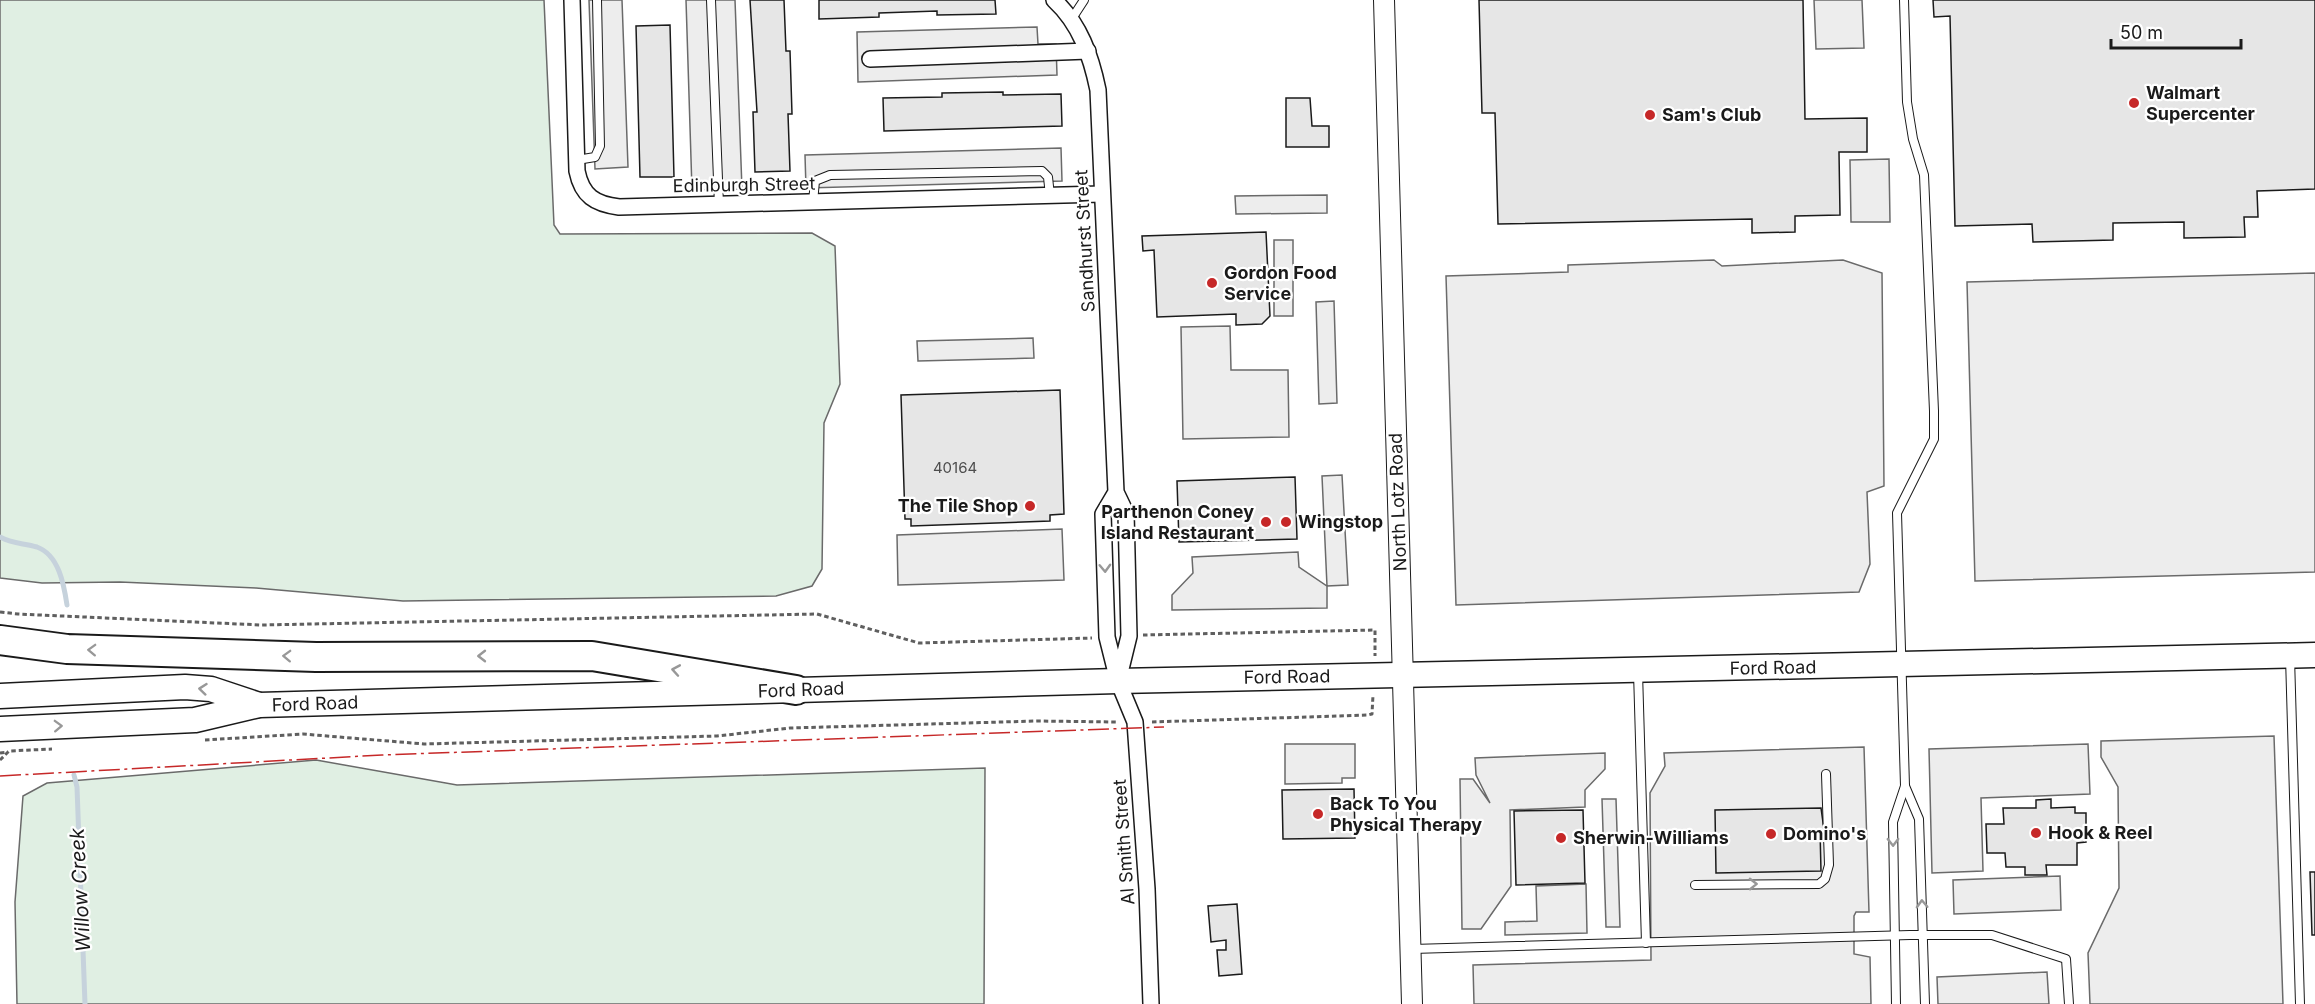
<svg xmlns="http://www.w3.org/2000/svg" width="2315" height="1004" viewBox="0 0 2315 1004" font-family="Inter,sans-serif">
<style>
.green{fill:#e0efe3;stroke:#6a6a6a;stroke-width:1.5}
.parking{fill:#ededed;stroke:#6a6a6a;stroke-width:1.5}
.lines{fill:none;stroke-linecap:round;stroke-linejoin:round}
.stream{stroke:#c6d2dc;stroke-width:5}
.building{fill:#e6e6e6;stroke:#1a1a1a;stroke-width:1.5}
.service-casing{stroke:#1a1a1a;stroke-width:10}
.minor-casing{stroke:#1a1a1a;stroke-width:18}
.tertiary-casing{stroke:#1a1a1a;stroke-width:22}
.primary-casing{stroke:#1a1a1a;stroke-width:27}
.motorway-casing{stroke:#1a1a1a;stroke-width:32}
.path{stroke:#5f5f5f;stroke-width:3;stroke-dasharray:4.5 3;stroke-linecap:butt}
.service{stroke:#fff;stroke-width:8}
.minor{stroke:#fff;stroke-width:15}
.tertiary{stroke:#fff;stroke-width:20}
.primary{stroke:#fff;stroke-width:24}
.motorway{stroke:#fff;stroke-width:28}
.power{stroke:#c62828;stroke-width:1.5;stroke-dasharray:21 4.5 3 4.5;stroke-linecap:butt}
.oneway{stroke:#989898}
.poi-dot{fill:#c62828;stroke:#fff;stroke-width:2}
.labels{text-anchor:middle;stroke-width:4.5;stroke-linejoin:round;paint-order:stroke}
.number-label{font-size:15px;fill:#4d4d4d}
.poi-label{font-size:18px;font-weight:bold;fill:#1a1a1a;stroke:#fff;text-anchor:start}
.street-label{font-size:18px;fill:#1a1a1a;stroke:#fff}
.water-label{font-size:20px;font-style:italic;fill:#1a1a1a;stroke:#fff}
</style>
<rect width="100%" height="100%" fill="#fff"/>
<!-- green -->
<g class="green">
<path d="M0,0h544l10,225 6,9 252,-1 23,13 5,138 -16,39 -2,146 -10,17 -36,10 -373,5 -147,-13 -136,-6 -78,1 -42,-5z"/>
<path d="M316,760l141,25 528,-17 -1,236h-967l-2,-102 8,-106 24,-13z"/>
</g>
<!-- parking -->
<g class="parking">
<path d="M589,0h33l6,167 -33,2z"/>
<path d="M686,0h49l7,189 -50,1z"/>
<path d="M1814,0h48l2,48 -48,1z"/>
<path d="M1037,27l1,17h18l1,31 -199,7 -1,-50z"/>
<path d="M1061,148l1,33 -256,7 -1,-33z"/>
<path d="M1889,159l1,63h-39l-1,-62z"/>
<path d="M1327,195v18l-91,1 -1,-18z"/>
<rect x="1274" y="240" width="19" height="76"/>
<path d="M1714,260l8,6 121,-6 39,13 2,213 -17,6 3,72 -11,28 -403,13 -10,-329 122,-4v-7z"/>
<path d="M2315,273v299l-340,9 -8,-299z"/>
<path d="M1334,301l3,102 -18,1 -3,-102z"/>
<path d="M1230,326l1,44h57l1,67 -106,2 -2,-112z"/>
<path d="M1033,338l1,20 -116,3 -1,-20z"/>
<path d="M1342,475l6,110 -21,1v22l-155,2v-15l21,-22 -1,-16 106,-5 1,15 28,19 -5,-110z"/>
<path d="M1062,529l2,51 -166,5 -1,-50z"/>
<path d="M2274,736l9,268h-193l-2,-51 31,-65 -1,-101 -17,-30v-16z"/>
<path d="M1285,744h70v34h-13v5l-57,1z"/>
<path d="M2088,744l2,50 -109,4 2,73 -51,2 -3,-124z"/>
<path d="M1864,747l5,165h-13l-2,4v38l16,3 1,47h-397l-1,-39 178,-5 -1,-167 15,-27 -1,-13z"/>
<path d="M1605,753v16l-20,21v17l-75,3 1,76 -30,43h-19l-2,-150h13l17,24 -14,-28 -1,-17z"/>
<path d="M1602,799h14l4,128h-14z"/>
<path d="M2060,876l1,34 -107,4 -1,-34z"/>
<path d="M1586,884l1,49 -82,2v-13l32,-1 -1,-35z"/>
<path d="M2047,972l2,32h-111l-1,-27z"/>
</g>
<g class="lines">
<!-- stream -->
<g class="stream">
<path d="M0,537c12,7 24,6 37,10 22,8 27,38 30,58"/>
<path d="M74,775l3,12 8,217"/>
</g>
</g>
<!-- building -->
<g class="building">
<path d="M750,0h34l2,51h4l2,63h-4l2,57 -35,1 -2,-60h4z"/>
<path d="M819,0h176l1,14 -59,1v-4l-58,2v4l-60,2z"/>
<path d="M1479,0h324l2,119 62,-1v34h-28l1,63 -45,1v16l-43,1v-14l-254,5 -3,-111h-13z"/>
<path d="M1933,0h382v189l-58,2 1,26h-14l1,20 -61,1v-16l-71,1v17l-80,2 -1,-18 -77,2 -5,-210 -16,1z"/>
<path d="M670,25l4,152h-34l-4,-151z"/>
<path d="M1003,92v3l58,-1 1,32 -178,5 -1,-33 59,-1v-4z"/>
<path d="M1286,98h24l2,28h17v21h-43z"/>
<path d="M1266,232l4,84 -8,8 -26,1v-11l-79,3 -3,-67 -11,1 -1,-15z"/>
<path d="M1060,390l4,124 -14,1v6l-139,5v-7h-6l-4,-124z"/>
<path d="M1295,477l2,62 -118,3 -2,-61z"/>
<path d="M1354,789l1,49 -72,1 -1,-49z"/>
<path d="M2051,799v9l24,-1v6h11v29l-9,1v22h-31l1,10h-22v-8h-19l-1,-14h-18l-1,-29h18l-1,-16h33v-8z"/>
<path d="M1821,808l3,22h-4l1,41 -105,2 -1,-63z"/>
<path d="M1583,810l2,73 -69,2 -2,-74z"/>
<path d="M2310,872h5v63h-3z"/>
<path d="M1237,904l5,70 -23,2 -2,-26h9v-10l-15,2 -3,-36z"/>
</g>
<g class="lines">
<!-- service casing -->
<g class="service-casing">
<g id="service">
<path d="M711,0l8,205"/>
<path d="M1071,20l13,-20"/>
<path d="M577,160l18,-3 5,-11 -3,-146"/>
<path d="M813,202l2,-21 15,-6 212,-4 6,6 2,19"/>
<path d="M2290,657l10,347"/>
<path d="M1638,672l8,271"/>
<path d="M1905,786l14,33 6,185"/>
<path d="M1695,885l124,-1 6,-5 4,-14 -3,-91"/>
<path d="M1412,949l498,-14h82l74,24 3,45"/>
<path d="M1896,1004l-3,-182 12,-36 -8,-273 37,-74v-28l-10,-236 -11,-36 -6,-37 -3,-102"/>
</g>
</g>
<!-- minor casing -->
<g class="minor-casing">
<g id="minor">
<path d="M572,0l5,171c5,25 18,33 42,36l483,-13"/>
<path d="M1054,0c26,24 37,56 44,90l18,402 10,21 3,123 -11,45 -11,-44 -4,-123 13,-22"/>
<path d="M870,59l218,-8"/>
<path d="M1118,681l17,41 12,167 4,115"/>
</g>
</g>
<!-- tertiary casing -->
<g class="tertiary-casing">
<path id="tertiary" d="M1384,0l28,1004"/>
</g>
<!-- primary casing -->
<g class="primary-casing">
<g id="primary">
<path d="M0,696l185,-9 26,2 48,16"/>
<path d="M0,729l195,-9 64,-15 859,-24 1197,-26"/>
</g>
</g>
<!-- motorway casing -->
<g class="motorway-casing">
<path id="motorway" d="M0,640l67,9 249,8 276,-1 204,34"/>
</g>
<!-- path -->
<g class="path">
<path d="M0,612l18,2 243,11 556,-11 102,29 173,-5"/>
<path d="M1143,635l232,-5v26"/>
<path d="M1152,722l216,-7 4,-1 1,-19"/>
<path d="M205,740l98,-6 121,10 293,-8 73,-8 247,-7 81,1"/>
<path d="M0,753l8,-1"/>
<path d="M0,760l9,-9 43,-2"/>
</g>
<!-- service -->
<use href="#service" class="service"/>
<!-- minor -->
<use href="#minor" class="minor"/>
<!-- tertiary -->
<use href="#tertiary" class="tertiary"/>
<!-- primary -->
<use href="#primary" class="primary"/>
<!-- motorway -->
<use href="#motorway" class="motorway"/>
<!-- power -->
<path class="power" d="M0,776l382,-21 782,-28"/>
</g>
<!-- one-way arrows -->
<defs><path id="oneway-chevron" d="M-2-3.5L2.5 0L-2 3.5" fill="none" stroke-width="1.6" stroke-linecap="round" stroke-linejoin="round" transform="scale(1.5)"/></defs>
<g class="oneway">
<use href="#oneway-chevron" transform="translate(1105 568) rotate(88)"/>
<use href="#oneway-chevron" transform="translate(92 650) rotate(-178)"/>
<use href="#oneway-chevron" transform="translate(287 656) rotate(-178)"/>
<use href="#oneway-chevron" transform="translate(482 656) rotate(180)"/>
<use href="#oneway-chevron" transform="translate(676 670) rotate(-170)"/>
<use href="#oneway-chevron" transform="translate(203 689) rotate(-174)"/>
<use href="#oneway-chevron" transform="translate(58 726) rotate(-2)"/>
<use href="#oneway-chevron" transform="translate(1893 842) rotate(89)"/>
<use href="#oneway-chevron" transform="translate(1753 884) rotate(-1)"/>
<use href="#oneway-chevron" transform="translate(1922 904) rotate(-92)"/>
</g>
<!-- markers -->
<g class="poi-dot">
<circle cx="2134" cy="103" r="6"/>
<circle cx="1650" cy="115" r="6"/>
<circle cx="1212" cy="283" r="6"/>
<circle cx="1030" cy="506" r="6"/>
<circle cx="1266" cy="522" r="6"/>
<circle cx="1286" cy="522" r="6"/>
<circle cx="1318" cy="814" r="6"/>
<circle cx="2036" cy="833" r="6"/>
<circle cx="1771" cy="834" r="6"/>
<circle cx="1561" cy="838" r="6"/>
</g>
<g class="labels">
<!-- number labels -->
<g class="number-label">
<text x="955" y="473">40164</text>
</g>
<!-- poi labels -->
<g class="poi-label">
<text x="2146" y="99">Walmart<tspan x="2146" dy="21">Supercenter</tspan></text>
<text x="1662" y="121">Sam's Club</text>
<text x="1224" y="279">Gordon Food<tspan x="1224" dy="21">Service</tspan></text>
<text x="1018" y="512" text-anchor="end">The Tile Shop</text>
<text x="1254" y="518" text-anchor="end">Parthenon Coney<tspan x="1254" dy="21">Island Restaurant</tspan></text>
<text x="1298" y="528">Wingstop</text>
<text x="1330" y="810">Back To You<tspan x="1330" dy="21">Physical Therapy</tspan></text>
<text x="2048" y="839">Hook &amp; Reel</text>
<text x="1783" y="840">Domino's</text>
<text x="1573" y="844">Sherwin-Williams</text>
</g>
<!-- street labels -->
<g class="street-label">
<text transform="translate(744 185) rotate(-1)" y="6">Edinburgh Street</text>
<text transform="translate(1085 241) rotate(-93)" y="6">Sandhurst Street</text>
<text transform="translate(1398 502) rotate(-92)" y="6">North Lotz Road</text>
<text transform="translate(1773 668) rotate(-1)" y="6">Ford Road</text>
<text transform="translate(1287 677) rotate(-1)" y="6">Ford Road</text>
<text transform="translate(801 690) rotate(-2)" y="6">Ford Road</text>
<text transform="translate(315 704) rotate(-2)" y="6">Ford Road</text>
<text transform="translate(1124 842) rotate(-94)" y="6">Al Smith Street</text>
</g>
<!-- water labels -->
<g class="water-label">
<text transform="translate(80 890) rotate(-93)" y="7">Willow Creek</text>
</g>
</g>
<!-- scale -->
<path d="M2111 39v9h130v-9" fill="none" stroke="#1a1a1a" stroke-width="3"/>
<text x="2120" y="39" font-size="18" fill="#1a1a1a" stroke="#ffffff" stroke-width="4.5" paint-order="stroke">50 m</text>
</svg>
